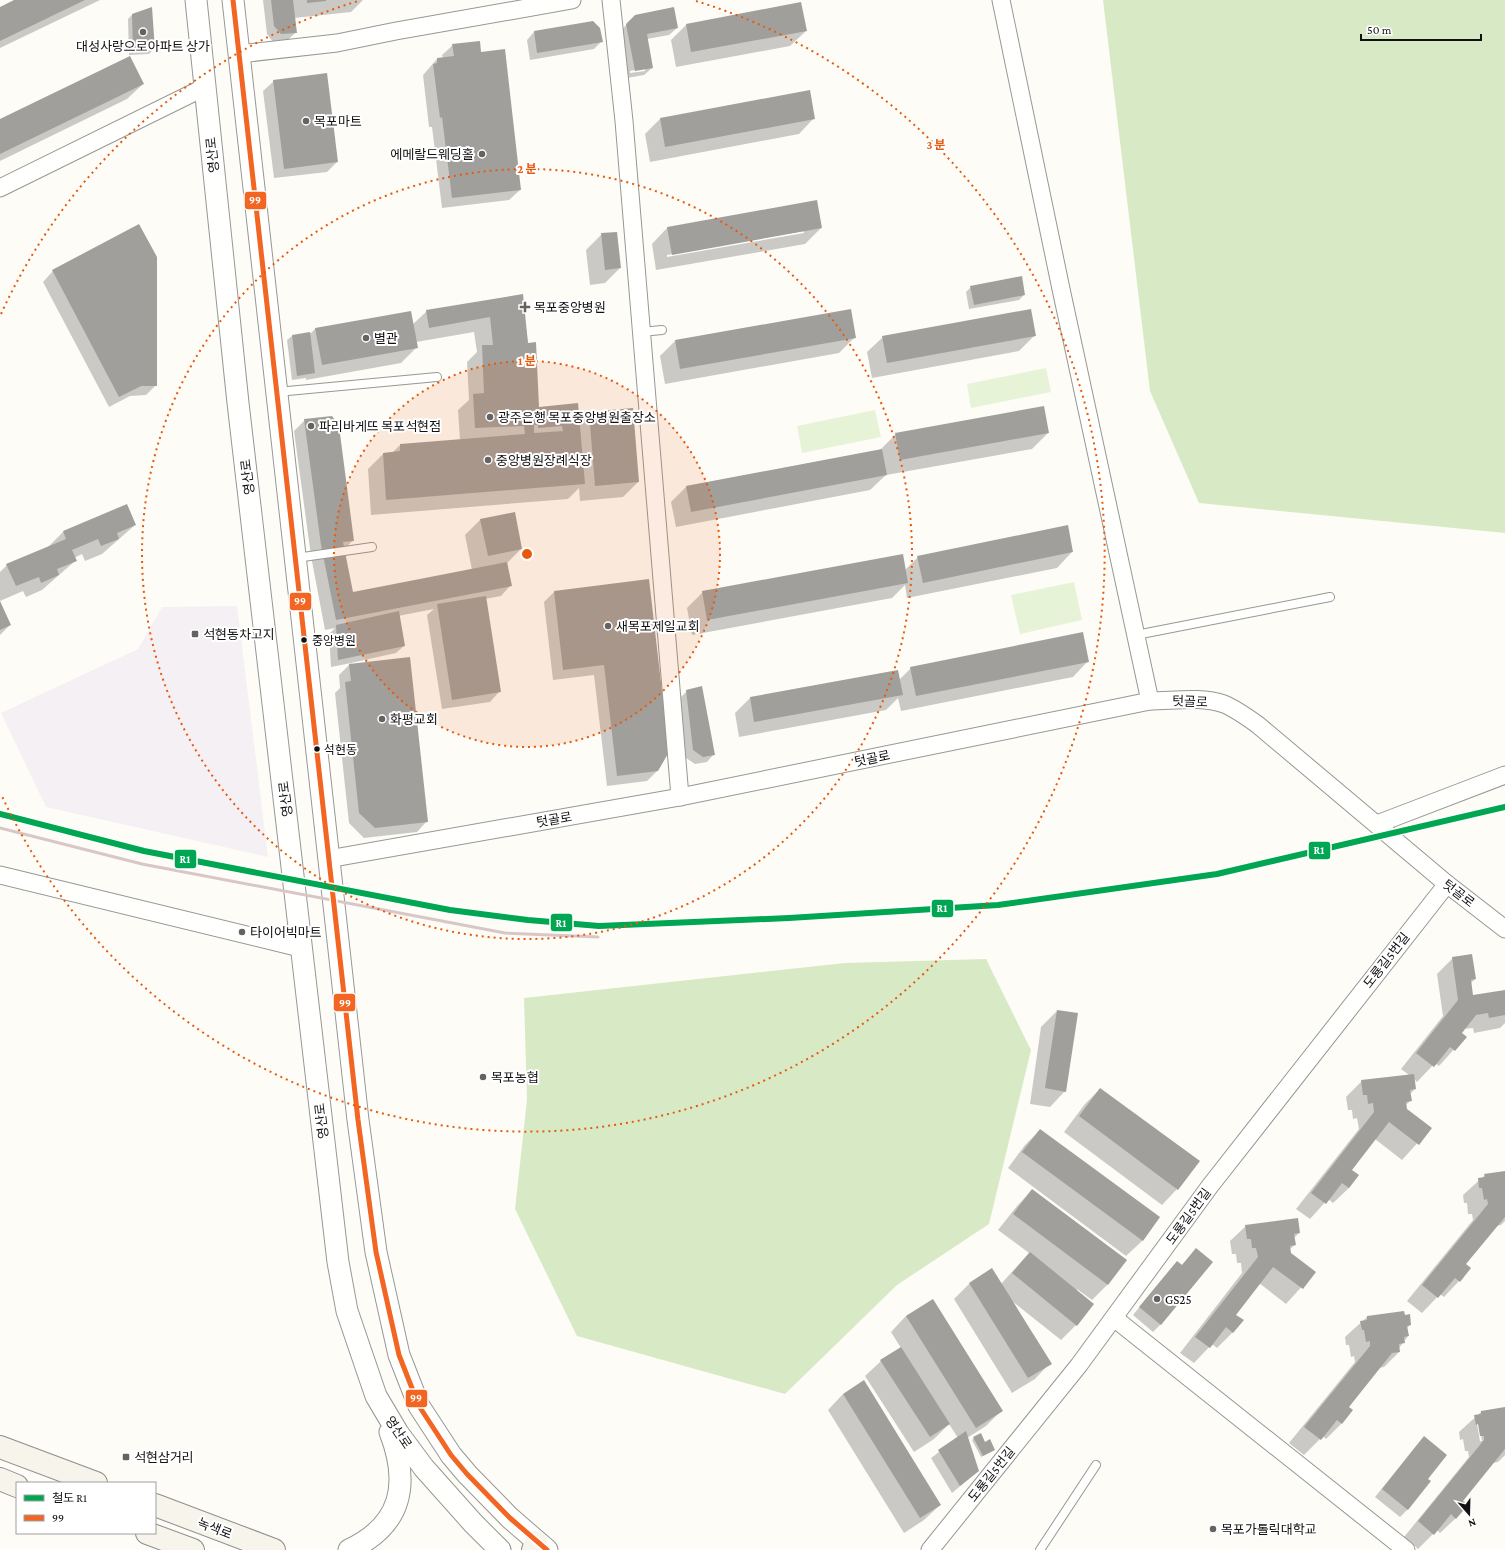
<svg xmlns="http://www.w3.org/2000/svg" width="1505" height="1550" viewBox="0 0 1505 1550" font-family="'Crimson Pro','Noto Sans KR',serif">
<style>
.industrial{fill:#f5f0f3}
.green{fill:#e7f3d7}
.forest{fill:#d8eac5}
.shadow{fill:#0003;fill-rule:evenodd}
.building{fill:#a19f9c;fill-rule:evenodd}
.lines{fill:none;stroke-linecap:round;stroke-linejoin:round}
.service-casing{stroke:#979795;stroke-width:10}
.minor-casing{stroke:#979795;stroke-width:19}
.tertiary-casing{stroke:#979795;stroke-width:23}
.secondary-casing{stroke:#8e8d8b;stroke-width:24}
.service{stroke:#fffffe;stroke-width:8}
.minor{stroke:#fffffe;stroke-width:17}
.tertiary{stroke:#fffffe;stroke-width:21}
.secondary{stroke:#f6f4eb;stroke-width:22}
.rail{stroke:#d9c6c7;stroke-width:3}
.bus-1-casing{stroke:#fff;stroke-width:8}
.bus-1{stroke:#f26522;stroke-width:5}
.rail-1-casing{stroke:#fff;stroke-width:9}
.rail-1{stroke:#00a651;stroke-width:6}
.ring{fill:none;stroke:#e8590c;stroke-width:2;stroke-dasharray:2 4}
.poi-dot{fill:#646362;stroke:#fff;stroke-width:1.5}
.bus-dot{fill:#111;stroke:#fff;stroke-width:1.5}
.labels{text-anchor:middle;stroke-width:4;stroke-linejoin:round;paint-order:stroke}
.bus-label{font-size:12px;fill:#111;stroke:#fff;text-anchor:start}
.poi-label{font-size:13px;fill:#111;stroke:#fff;text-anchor:start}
.street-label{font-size:13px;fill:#111;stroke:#fff}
.centre{fill:#e8590c;stroke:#fff;stroke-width:2}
.ring-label{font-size:12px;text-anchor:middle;font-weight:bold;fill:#e8590c;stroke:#fff;stroke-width:4;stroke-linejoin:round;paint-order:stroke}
.line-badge{stroke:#fff;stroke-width:1.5}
.badge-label{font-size:11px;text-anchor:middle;font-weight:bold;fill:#fff}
</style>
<rect width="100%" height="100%" fill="#fdfcf7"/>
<!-- industrial -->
<path class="industrial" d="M237,606l31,251 -222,-50 -45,-94 137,-64 24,-42z"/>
<!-- green -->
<g class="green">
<path d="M1046,368l5,24 -80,16 -4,-24z"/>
<path d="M875,410l6,27 -79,16 -5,-27z"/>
<path d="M1074,582l8,38 -62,14 -9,-39z"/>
</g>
<!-- forest -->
<g class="forest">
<path d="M1103,0h402v533l-306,-30 -49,-112z"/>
<path d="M986,959l45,91 -42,174 -92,61 -112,109 -208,-58 -62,-127 12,-109 -3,-102 321,-35z"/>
</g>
<!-- shadow -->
<g class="shadow">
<path d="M16,0h84l-100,48v-40z"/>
<path d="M263,0h100l-12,12 -57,6 2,14 -8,8 -15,2 -6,-8z"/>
<path d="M133,14l21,35 -5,5 -20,1 -1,-36z"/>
<path d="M627,24l50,4 -8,7 -22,4 5,29 -8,7 -17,3 -8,-45zM645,68v3l-15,2v-2z"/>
<path d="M686,25l120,6 -16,15 -114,21 -5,-27z"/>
<path d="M534,32l68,9 -8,8 -64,11 -3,-20z"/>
<path d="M453,45l27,8 40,137 -11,10 -67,8 -10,-81h-3l-6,-52 14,-16 6,-1 -1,-3z"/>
<path d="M274,81l63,81 -10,10 -53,6 -11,-87z"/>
<path d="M143,84l-16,15 -127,62v-41z"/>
<path d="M814,118l-15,16 -149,28 -5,-28 15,-15z"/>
<path d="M816,202l5,26 -16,16 -149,26 -4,-26 15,-16zM804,231v2l-137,24v-2z"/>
<path d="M602,234l18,34 -15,15 -15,2 -4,-35z"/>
<path d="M53,271l103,114 -10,10 -16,1 -21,11 -66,-125z"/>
<path d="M971,287l53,8 -5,5 -50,9 -3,-17z"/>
<path d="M522,295l6,49 10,64 41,15 10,-10 49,69 -15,15 -43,4 -1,-13 -11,11 -197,16 -3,-46 15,-15 9,-1 8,-8 60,-5 -2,-30 11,-10 -2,-38 10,-10 -3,-20 -58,10 1,5 -16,16 -95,17v-2l-14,2 -5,-40 5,-4 19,-3 4,-4 97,-4 15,-14z"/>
<path d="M1034,336l-15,15 -147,27 -5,-26 16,-15z"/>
<path d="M855,337l-16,16 -174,31 -5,-28 15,-15z"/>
<path d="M305,420l48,120 -9,10 8,43 120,-23 -7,-35 16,-16 40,30 -14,14 4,22 -10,11 -16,3 15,92 -10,11 -48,7 -15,-94 7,-6 -36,7 6,30 -8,7 -45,10 76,158 -10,11 -53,6 -15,-15 -14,-130 5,-5 -1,-13 12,-12 -20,4 -2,-33 6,-6 -10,2 -14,-74 -17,-125z"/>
<path d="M1048,433l-16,16 -146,26 -16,15 -194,37 -5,-25 16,-16 193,-36 16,-16z"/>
<path d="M126,505l9,20 -33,29 -17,7 -3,-7 -8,4 1,3 -33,29 -16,7 -3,-6 -23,10v-29l7,-7 41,-18 15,-15z"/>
<path d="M1072,552l-15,16 -150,30 -2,-13 -13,13 -200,37 -5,-27 16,-16 202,-22 13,-13z"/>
<path d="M648,581l9,190 -10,10 -40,5 -13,-111 -41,5 -9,-78 10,-10z"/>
<path d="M0,604l10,21 -10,10z"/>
<path d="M1088,661l-15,16 -172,34 -3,-13 -12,12 -147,27 -4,-24 15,-15 149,-18 12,-12z"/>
<path d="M687,691l27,63 -7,8 -12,2 -9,-6 -7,-59z"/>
<path d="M1453,958l22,21 -4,4 1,13 33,-5v32l-5,5 -26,5 -1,-5 -10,1 -3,4 5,4 -26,29 -4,-3 -18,19 -4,-4 2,11 -5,5v7l-4,4v4l25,19 -29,32 -27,-21 -24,31 7,6 -9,12 -16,15 -5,-4 -18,20 -14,-10 63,-80 -2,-11 -4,1 -1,-9h-4l-2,-13 16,-16 47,-6 -8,-6 42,-53 -6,-42z"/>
<path d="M1057,1011l8,80 -15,16 -20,-3 11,-77z"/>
<path d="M1100,1089l77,100 -15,16 -98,-73 21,-28z"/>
<path d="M1040,1130l119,88 -17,23 -16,15 -118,-88 17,-23z"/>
<path d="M1505,1172v49l-4,4 -5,1 -31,38 -6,17 -15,16 -4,-3 -18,19 -15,-12 66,-81 -1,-6h-4l-1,-11h-3l-1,-8 22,-20z"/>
<path d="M1032,1190l94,70 -19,25 -15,15 -15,-11 -1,36 -15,15 -49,-39 38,62 -15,16 -23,14 -58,-94 15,-15 23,-14 9,14 28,-31 -31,-23 19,-24z"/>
<path d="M1246,1226l53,7 -5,5 1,7 -5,4v5l25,18 -29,32 -27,-21 -24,32 -2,17 -16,16 -5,-4 -18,19 -14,-10 62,-80 -1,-10h-4l-1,-9h-4l-2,-13z"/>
<path d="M1196,1250l-35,74 -8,8 -20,-17 37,-45 7,-8 4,4z"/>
<path d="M932,1300l70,110 -16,16 -19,12 3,40 -18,15 -21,-35 27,-20 -9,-14 -15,15 -20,13 -49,-76 16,-15 20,-13 -10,-16 15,-16z"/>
<path d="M1404,1316l6,9 -3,3 1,8 -9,12v4l-15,15 -5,1 -32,39 -6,17 -15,15 -3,-3 -19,19 -15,-12 66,-81 -1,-6 -3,1 -2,-12h-3l-1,-8 22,-20z"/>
<path d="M843,1394l97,111 -16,15 -20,13 -76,-123z"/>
<path d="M1505,1408v47l-7,7 -5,1 -32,38 -5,17 -16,15 -3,-3 -19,19 -14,-12 65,-80 -1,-6h-3l-2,-12 -3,1 -1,-8 22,-20zM1477,1424h2l3,17h-2z"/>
<path d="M974,1438l11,5 9,7 -13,7 -9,-17z"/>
<path d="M1417,1445l9,34 -18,30 -8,8 -25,-20z"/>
</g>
<!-- building -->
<g class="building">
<path d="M14,0h71l-85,41v-34z"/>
<path d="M271,0h22l4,33 -16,1 -7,-8z"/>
<path d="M307,0h19v1l-19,2z"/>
<path d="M801,2l6,29 -116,21 -5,-28z"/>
<path d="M152,7l3,43h-22l-1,-36z"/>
<path d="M674,7l4,21 -31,6 6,34 -18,3 -9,-47 9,-9z"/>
<path d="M593,21l7,7 3,14 -66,11 -3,-22z"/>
<path d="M480,41l1,11 24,-3 16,141 -69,8 -10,-81 -2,1 -7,-54 4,-1v-5l17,-2 -2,-12z"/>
<path d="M130,56l14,28 -144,70v-35z"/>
<path d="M327,73l11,89 -54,7 -11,-89z"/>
<path d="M810,90l5,29 -150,28 -5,-29z"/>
<path d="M817,200l5,28 -150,27 -5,-28z"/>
<path d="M139,224l18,33v129h-16l-22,11 -67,-127z"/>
<path d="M617,232l4,36 -16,2 -4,-37z"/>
<path d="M1022,276l3,19 -51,10 -4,-19z"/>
<path d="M523,294l5,49 8,-1 3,65 39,-4 7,81 -199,16 -3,-47 17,-2v-7l125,-10 -1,-8 -49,2 -2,-34 11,-1 -2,-48h11l-3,-28 -61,11 -3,-18zM534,425h4v3l24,-2 1,5 -29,2z"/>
<path d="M851,309l5,29 -176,31 -5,-29z"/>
<path d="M1031,309l5,27 -149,27 -5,-27z"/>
<path d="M411,311l7,37 -96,17 -7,-37z"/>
<path d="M310,332l5,41 -18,3 -5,-41z"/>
<path d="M1044,406l5,27 -149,27 -5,-27z"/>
<path d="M633,408l6,74 -44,4 -6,-74z"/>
<path d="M332,416l7,10 15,115 -11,1 10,50 154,-30 5,24 -176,34 -15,-75 -17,-126z"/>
<path d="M882,449l5,26 -196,37 -5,-26z"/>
<path d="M127,504l9,21 -19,8 2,6 -18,7 -3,-7 -26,11 5,11 -20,8 2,6 -18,8 -2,-6 -23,9 -10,-22 60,-25 -3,-8z"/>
<path d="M515,512l7,37 -34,7 -8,-37z"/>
<path d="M1068,525l5,27 -150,31 -6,-27z"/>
<path d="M903,554l5,29 -201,37 -5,-29z"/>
<path d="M649,579l20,173 -11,19 -41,5 -13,-111 -41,5 -9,-79z"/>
<path d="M486,596l15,96 -49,8 -15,-96z"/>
<path d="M0,601l11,24 -11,5z"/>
<path d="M399,611l6,35 -67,14 -2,-35z"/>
<path d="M1083,632l6,30 -173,34 -6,-29z"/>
<path d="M410,657l18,165 -53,6 -16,-15 -14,-131 6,-1 -2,-17z"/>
<path d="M898,670l5,25 -149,27 -4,-25z"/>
<path d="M702,686l13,69 -12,2 -10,-7 -7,-60z"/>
<path d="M1472,954l4,25 -5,1 2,15 32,-5v25l-16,3 -1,-5 -12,2 -14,18 5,4 -12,14 -5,-4 -16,20 -18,-14 42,-53 -6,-43z"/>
<path d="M1057,1010l21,3 -12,79 -21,-4z"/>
<path d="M1414,1074l2,15 -6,1 2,11 -6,1 1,7 25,19 -13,17 -30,-23 -37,48 7,5 -10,13 -7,-5 -16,21 -15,-11 63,-81 -1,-9 -5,1 -1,-9h-4l-2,-15z"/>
<path d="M1100,1088l100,73 -22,29 -99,-74z"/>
<path d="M1040,1129l120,88 -17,24 -121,-89z"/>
<path d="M1505,1171v46l-39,47 5,4 -11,14 -5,-4 -17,20 -16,-13 66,-81 -1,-5 -3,1 -2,-12h-3l-1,-10 7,-1 -1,-3z"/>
<path d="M1032,1189l95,71 -19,25 -95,-71z"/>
<path d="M1298,1218l2,15 -6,1 2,11 -6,1 1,7 25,19 -13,17 -30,-22 -37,48 8,5 -11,13 -7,-6 -16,21 -15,-11 63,-80 -2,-9h-4l-1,-9h-4l-2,-14z"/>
<path d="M1196,1248l17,14 -52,63 -22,-18 38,-46 5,4z"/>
<path d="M1030,1252l64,52 -17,22 -65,-53z"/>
<path d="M992,1268l60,96 -24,14 -59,-95z"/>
<path d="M933,1299l70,112 -27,17 -70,-112z"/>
<path d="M1404,1311l1,4 5,-1 1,11 -4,1 2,10 -5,1 1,6 -6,1 1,8 -8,1 -43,54 4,3 -11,14 -5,-4 -16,20 -17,-13 66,-81v-5l-4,1 -2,-12h-2l-2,-9 7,-1v-4z"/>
<path d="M901,1347l49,77 -20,13 -50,-77z"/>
<path d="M864,1380l77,125 -21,13 -77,-124z"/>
<path d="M1505,1407v42l-42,52 5,4 -12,14 -5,-5 -17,21 -16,-14 66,-81v-4h-4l-2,-12 -2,1 -2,-10 7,-1v-3z"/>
<path d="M966,1431l13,40 -19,15 -22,-36z"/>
<path d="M981,1433l4,9 5,-3 5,11 -12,6 -10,-19z"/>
<path d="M1424,1436l23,19 -19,24 3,2 -23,29 -26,-21z"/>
</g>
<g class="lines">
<!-- service casing -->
<g class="service-casing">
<g id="service">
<path d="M641,332l21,-2"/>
<path d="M277,392l160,-15"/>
<path d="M296,558l76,-11"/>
<path d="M1136,635l194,-38"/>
<path d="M1040,1550l56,-85"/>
</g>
</g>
<!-- minor casing -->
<g class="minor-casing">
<g id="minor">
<path d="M611,0l13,121 56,676"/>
<path d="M1001,0l60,289 89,412"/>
<path d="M239,54l98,-11 59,-12 176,-31"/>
<path d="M0,188l205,-101"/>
<path d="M1377,824l128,-49"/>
<path d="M328,859l352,-62 470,-96c23,0 51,-5 74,3 12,5 23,13 34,21l189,159 58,45"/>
<path d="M0,875l300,73"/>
<path d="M1114,1318l292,232"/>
<path d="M930,1550l149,-185 131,-179 237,-302"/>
</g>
</g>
<!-- tertiary casing -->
<g class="tertiary-casing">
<g id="tertiary">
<path d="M196,0l42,403 100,859 9,49 29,85 22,37 26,35 49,55 27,27"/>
<path d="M233,0l125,1120 18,132 23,103 20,51 32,49 16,19 43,44 37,32"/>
<path d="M349,1550c53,-25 61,-66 41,-118"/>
</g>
</g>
<!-- secondary casing -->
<g class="secondary-casing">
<g id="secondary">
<path d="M0,1447l96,36"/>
<path d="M0,1479l17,7"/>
<path d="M155,1505l119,45"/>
<path d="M147,1533l46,17"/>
<path d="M533,1550l3,-8"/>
</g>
</g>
<!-- service -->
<use href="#service" class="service"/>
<!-- minor -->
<use href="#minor" class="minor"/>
<!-- tertiary -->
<use href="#tertiary" class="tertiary"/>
<!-- secondary -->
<use href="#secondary" class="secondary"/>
<!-- rail -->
<path class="rail" d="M0,828l142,36 363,69 93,4"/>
<!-- bus-1 casing -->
<g class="bus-1-casing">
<path id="bus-1" d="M233,0l125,1120 18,132 23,103 20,51 32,49 16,19 43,44 37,32"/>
</g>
<!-- bus-1 -->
<use href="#bus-1" class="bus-1"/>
<!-- rail-1 casing -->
<g class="rail-1-casing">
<path id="rail-1" d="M0,814l144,37 306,59 78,10 71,6 190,-8 209,-13 219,-31 288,-67"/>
</g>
<!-- rail-1 -->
<use href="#rail-1" class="rail-1"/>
</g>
<!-- distance rings -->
<circle cx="527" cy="554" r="193" fill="#e8590c" fill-opacity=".12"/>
<g class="ring">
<circle cx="527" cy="554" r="193"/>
<circle cx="527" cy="554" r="385"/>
<path d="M1 314A578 578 0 0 1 358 1M696 1A578 578 0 1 1 1 794"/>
</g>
<!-- markers -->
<g class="poi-dot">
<circle cx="143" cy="32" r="4"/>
<circle cx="306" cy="121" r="4"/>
<circle cx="482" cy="154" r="4"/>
<path d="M523 301h4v4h4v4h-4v4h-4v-4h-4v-4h4z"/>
<circle cx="366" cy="338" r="4"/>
<circle cx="490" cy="417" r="4"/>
<circle cx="311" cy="426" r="4"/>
<circle cx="488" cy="460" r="4"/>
<circle cx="608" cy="626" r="4"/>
<rect x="191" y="630" width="8" height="8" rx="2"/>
<circle cx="382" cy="719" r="4"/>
<circle cx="242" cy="932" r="4"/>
<circle cx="483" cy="1077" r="4"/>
<circle cx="1157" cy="1299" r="4"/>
<rect x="122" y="1453" width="8" height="8" rx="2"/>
<circle cx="1213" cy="1529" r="4"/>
</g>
<g class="bus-dot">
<circle cx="304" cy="640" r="3.5"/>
<circle cx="317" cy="749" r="3.5"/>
</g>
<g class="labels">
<!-- bus labels -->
<g class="bus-label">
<text x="312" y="645">중앙병원</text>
<text x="324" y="754">석현동</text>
</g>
<!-- poi labels -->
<g class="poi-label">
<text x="143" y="51" text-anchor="middle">대성사랑으로아파트 상가</text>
<text x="314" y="126">목포마트</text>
<text x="474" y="159" text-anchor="end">에메랄드웨딩홀</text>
<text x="534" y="312">목포중앙병원</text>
<text x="374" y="343">별관</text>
<text x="498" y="422">광주은행 목포중앙병원출장소</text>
<text x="319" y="431">파리바게뜨 목포석현점</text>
<text x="496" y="465">중앙병원장례식장</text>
<text x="616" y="631">새목포제일교회</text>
<text x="203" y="639">석현동차고지</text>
<text x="390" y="724">화평교회</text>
<text x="250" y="937">타이어빅마트</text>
<text x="491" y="1082">목포농협</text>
<text x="1165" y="1304">GS25</text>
<text x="134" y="1462">석현삼거리</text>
<text x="1221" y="1534">목포가톨릭대학교</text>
</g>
<!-- street labels -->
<g class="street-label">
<text transform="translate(212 155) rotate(-96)" y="5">영산로</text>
<text transform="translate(247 477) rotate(-97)" y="5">영산로</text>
<text transform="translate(1190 701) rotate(2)" y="5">텃골로</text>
<text transform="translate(872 758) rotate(-12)" y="5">텃골로</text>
<text transform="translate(285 799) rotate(-97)" y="5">영산로</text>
<text transform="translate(554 819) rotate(-10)" y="5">텃골로</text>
<text transform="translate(1459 893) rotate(38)" y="5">텃골로</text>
<text transform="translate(1386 960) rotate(-52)" y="5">도룡길5번길</text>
<text transform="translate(321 1121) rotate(-97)" y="5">영산로</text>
<text transform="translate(1188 1216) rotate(-54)" y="5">도룡길5번길</text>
<text transform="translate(399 1432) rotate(56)" y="5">영산로</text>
<text transform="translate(991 1474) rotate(-51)" y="5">도룡길5번길</text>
<text transform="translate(215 1528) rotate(21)" y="5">녹색로</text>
</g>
</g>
<circle cx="527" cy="554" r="6" class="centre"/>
<g class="ring-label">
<text x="936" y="149">3 분</text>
<text x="527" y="173">2 분</text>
<text x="527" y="365">1 분</text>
</g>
<g class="line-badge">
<rect x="244" y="191" width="23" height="19" rx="4" fill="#f26522"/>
<rect x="289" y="592" width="23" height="19" rx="4" fill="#f26522"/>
<rect x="1308" y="841" width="23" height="19" rx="4" fill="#00a651"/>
<rect x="174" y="849" width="23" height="20" rx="4" fill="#00a651"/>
<rect x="931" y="899" width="23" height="19" rx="4" fill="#00a651"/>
<rect x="550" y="913" width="23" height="19" rx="4" fill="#00a651"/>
<rect x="333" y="993" width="23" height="19" rx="4" fill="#f26522"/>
<rect x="405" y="1389" width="23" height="19" rx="4" fill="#f26522"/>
</g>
<g class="badge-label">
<text x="255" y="204">99</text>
<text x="300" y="605">99</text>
<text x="1319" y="854">R1</text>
<text x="185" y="863">R1</text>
<text x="942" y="912">R1</text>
<text x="561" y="927">R1</text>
<text x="345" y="1007">99</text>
<text x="416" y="1402">99</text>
</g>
<!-- legend -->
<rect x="16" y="1482" width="140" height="52" fill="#ffffff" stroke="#a0a0a0"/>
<rect x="24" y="1495" width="20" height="6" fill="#00a651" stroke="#a0a0a0"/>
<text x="52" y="1502" font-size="12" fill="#111111">철도 R1</text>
<rect x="24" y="1515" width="20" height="6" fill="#f26522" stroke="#a0a0a0"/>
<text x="52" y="1522" font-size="12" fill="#111111">99</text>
<!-- north arrow -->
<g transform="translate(1469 1514) rotate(160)" stroke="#ffffff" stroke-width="3" paint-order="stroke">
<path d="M0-3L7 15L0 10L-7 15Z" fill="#111111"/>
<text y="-6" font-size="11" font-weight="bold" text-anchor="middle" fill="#111111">N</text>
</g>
<!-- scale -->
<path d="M1361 34v6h120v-6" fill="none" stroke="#111111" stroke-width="2"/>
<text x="1367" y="34" font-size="12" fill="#111111" stroke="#ffffff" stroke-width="3" paint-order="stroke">50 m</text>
</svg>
